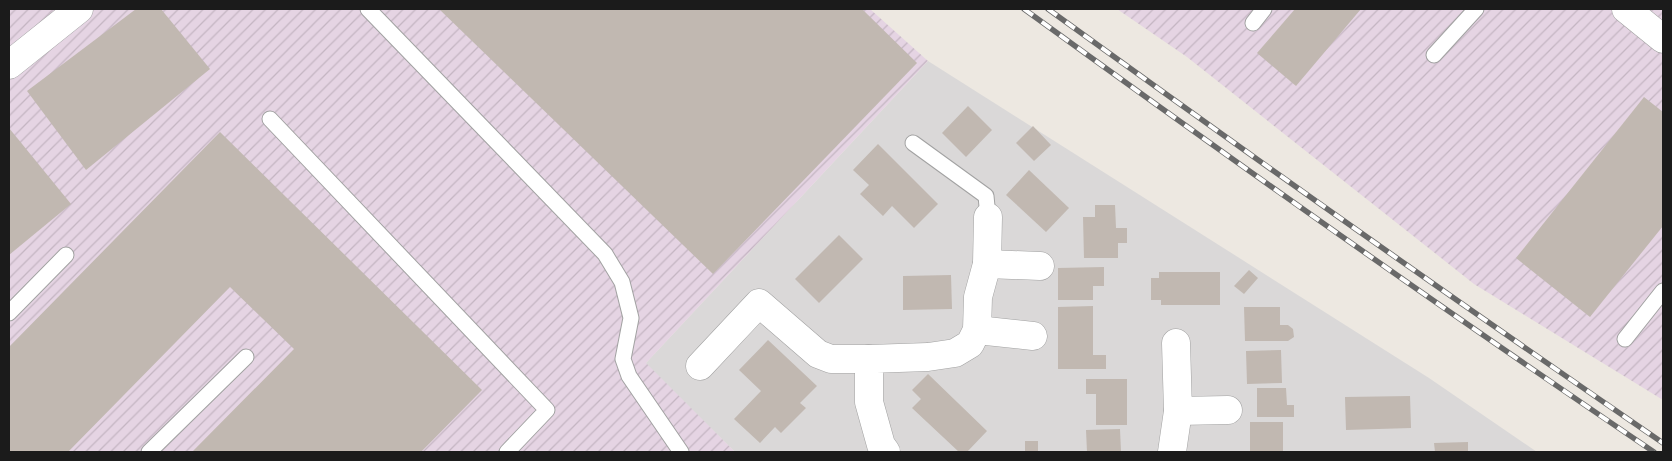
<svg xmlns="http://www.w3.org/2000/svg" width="1672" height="461" viewBox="0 0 1672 461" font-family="'Archivo Narrow',sans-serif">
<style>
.residential{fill:#dad8d8}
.industrial{fill:url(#industrial-furrows)}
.building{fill:#c1b8b1}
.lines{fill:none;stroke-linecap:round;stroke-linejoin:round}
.lane-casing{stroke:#a2a2a2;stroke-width:17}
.street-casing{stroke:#a2a2a2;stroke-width:29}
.lane{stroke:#fff;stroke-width:15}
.street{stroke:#fff;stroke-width:28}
.rail-casing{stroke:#696969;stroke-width:5.5}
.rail{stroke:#fff;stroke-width:4;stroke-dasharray:11;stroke-linecap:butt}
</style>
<defs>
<pattern id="industrial-furrows" width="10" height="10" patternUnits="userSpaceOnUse" patternTransform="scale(1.25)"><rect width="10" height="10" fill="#e5d4e3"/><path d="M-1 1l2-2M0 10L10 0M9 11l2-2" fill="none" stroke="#c4b5c2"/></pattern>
</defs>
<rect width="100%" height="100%" fill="#ede8e1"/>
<!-- residential -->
<path class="residential" d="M928,61l501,317 108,74h-802l-90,-88z"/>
<!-- industrial -->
<g class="industrial">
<path d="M9,9h861l58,52 -282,302 89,89h-726z"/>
<path d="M1117,9h546v391l-189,-116 -287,-227z"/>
</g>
<!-- building -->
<g class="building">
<path d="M136,9h25l49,60 -124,101 -59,-79z"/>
<path d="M439,9h423l55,54 -204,211z"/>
<path d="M1295,9h66l-65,77 -39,-33z"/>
<path d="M1644,97l19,15v114l-73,91 -74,-59z"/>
<path d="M968,106l24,24 -26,27 -24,-24z"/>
<path d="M1033,126l18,19 -17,16 -18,-18z"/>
<path d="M9,128l62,76 -62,51z"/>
<path d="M220,132l262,258 -61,62h-229l102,-103 -64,-62 -162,165h-59v-105z"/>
<path d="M878,144l60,60 -24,24 -22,-22 -9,10 -23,-22 9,-9 -16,-15z"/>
<path d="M1029,170l40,38 -23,24 -40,-37z"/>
<path d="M1095,205h20l1,23h11v15h-9v15h-34l-1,-41h12z"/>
<path d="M839,235l24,24 -44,44 -24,-24z"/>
<path d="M1104,267v19h-11v14h-35v-32z"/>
<path d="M1249,270l9,8 -14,16 -10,-8z"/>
<path d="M1159,272h61v33h-59v-5h-10v-22h8z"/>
<path d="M951,275l1,34 -49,1v-34z"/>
<path d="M1093,306v49h13v14h-48v-62z"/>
<path d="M1244,307h36v18h8l5,4 1,8 -6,4h-43z"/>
<path d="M768,340l49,46 -17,17 6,5 -25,25 -6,-6 -15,16 -26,-24 27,-28 -22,-21z"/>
<path d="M1281,350l1,33 -35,1 -1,-33z"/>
<path d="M928,374l59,57 -20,21h-8l-47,-44 9,-9 -9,-9z"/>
<path d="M1086,379h41v46h-31v-31h-10z"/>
<path d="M1257,388h29l1,17h7v12h-37z"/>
<path d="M1410,396l1,32 -65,2 -1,-33z"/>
<rect x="1250" y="422" width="33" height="30"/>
<path d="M1120,429l1,23h-34l-1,-22z"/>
<rect x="1025" y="441" width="13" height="11"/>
<path d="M1468,442v10h-33l-1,-9z"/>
</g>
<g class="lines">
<!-- lane casing -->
<g class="lane-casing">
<g id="lane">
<path d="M368,9l237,245 17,28 9,36 -8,41 6,17 52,76"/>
<path d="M1253,23l11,-14"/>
<path d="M1434,55l42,-46"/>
<path d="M270,119l277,291 -40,42"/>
<path d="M913,143l73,53 2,21"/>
<path d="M9,313l57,-58"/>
<path d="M1625,339l38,-48"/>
<path d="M149,452l97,-95"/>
</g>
</g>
<!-- street casing -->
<g class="street-casing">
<g id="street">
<path d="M1626,9l37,30"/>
<path d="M9,65l70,-56"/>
<path d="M987,264l1,-47"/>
<path d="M977,330l56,6"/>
<path d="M700,366l59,-63 59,51 13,5h38"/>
<path d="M1178,411l50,-1"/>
<path d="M886,452l-5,-7 -12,-43v-43l59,-2 27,-4 15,-9 7,-14 1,-33 9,-33 53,2"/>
<path d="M1172,452l6,-41 -2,-68"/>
</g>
</g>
<!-- lane -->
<use href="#lane" class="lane"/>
<!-- street -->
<use href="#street" class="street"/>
<!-- rail casing -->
<g class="rail-casing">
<g id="rail">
<path d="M1024,9c208,151 417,299 630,443"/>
<path d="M1048,9c203,147 408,292 615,434"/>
</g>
</g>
<!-- rail -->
<use href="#rail" class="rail"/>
</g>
<!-- border -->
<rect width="1672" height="461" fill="none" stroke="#1b1b1b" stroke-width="20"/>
</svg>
